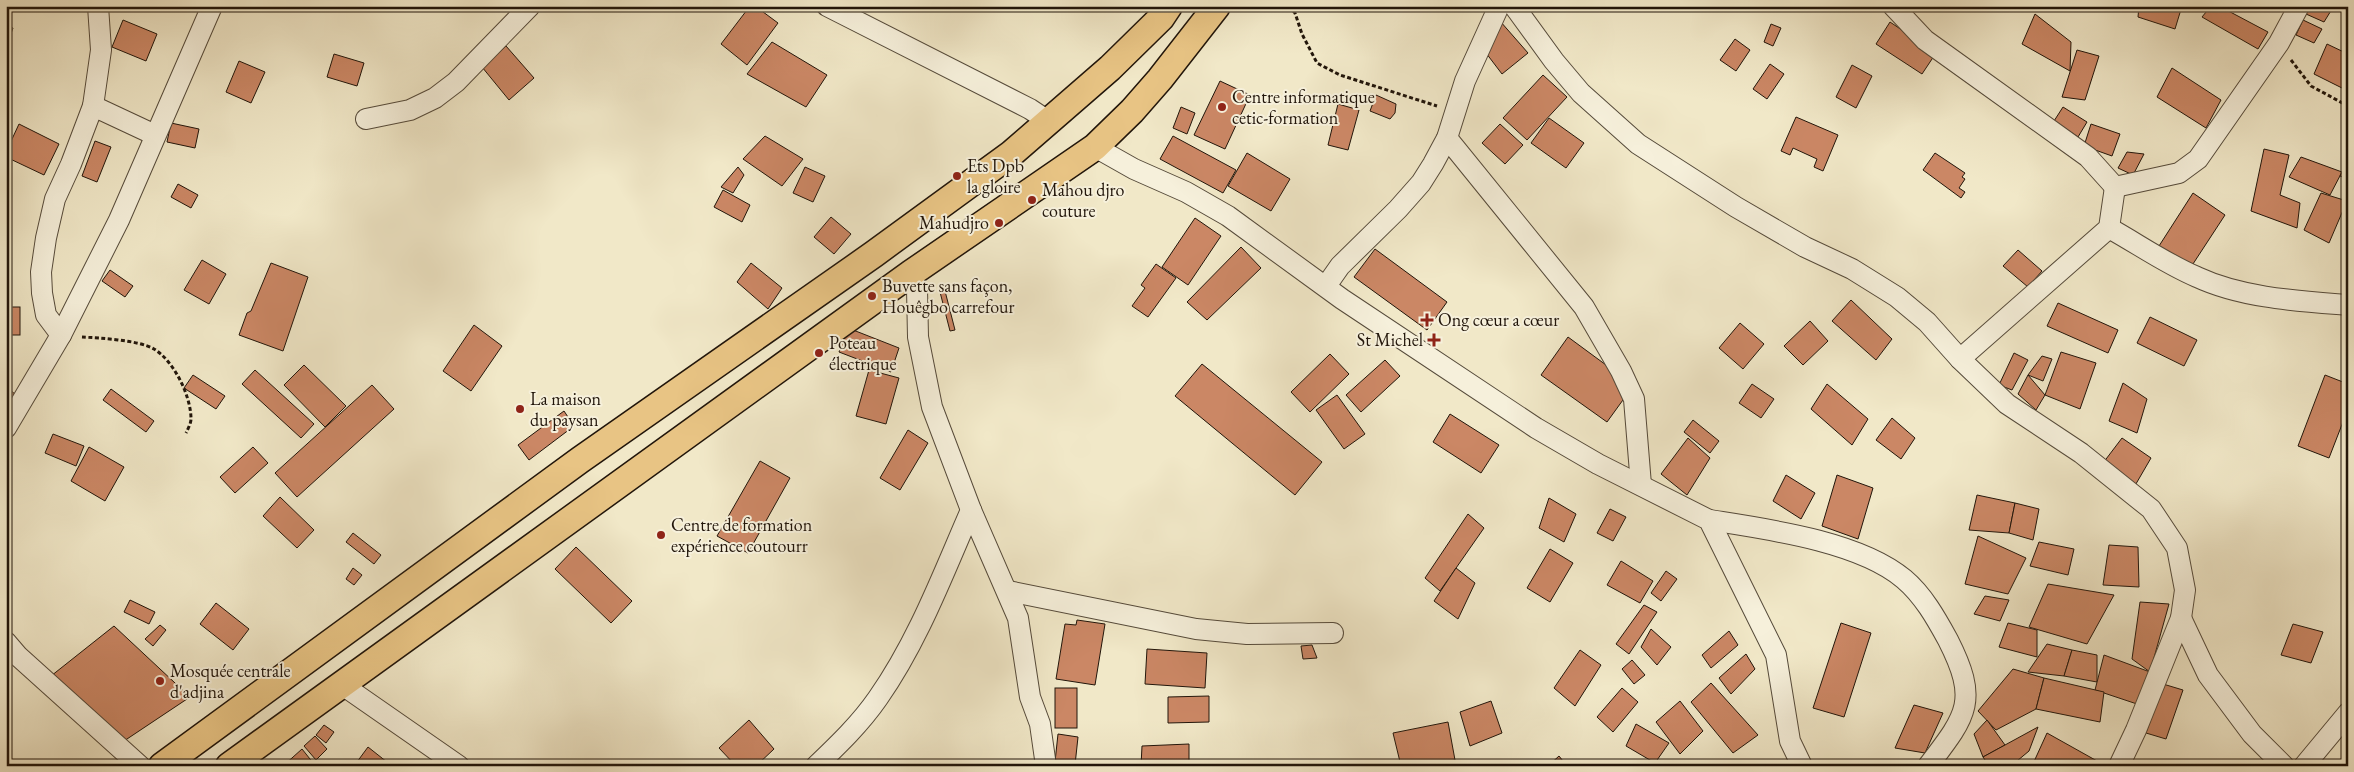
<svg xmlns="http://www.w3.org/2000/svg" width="2354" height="772" viewBox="0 0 2354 772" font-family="'EB Garamond',serif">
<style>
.building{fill:#cb8765;stroke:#21150a}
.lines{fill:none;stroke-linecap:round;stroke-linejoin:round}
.minor-casing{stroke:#554a3a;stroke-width:22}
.major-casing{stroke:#21150a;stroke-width:29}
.path{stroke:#21150a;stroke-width:3;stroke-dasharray:4 2.5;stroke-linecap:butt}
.minor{stroke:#f6f0db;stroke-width:20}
.major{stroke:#e8c484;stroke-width:26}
.poi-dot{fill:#8f2418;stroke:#f6f0db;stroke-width:2}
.labels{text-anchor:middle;stroke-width:4;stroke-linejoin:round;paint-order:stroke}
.poi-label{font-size:18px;fill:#21150a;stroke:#f6f0db;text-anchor:start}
</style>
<rect width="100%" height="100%" fill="#f1e8c8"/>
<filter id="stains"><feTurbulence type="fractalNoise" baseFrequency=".004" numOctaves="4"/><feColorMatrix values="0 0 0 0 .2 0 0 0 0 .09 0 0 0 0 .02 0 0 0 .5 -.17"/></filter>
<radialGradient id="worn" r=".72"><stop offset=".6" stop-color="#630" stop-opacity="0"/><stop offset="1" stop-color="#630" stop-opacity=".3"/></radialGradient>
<!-- building -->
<g class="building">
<path d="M750,6h5l23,17 -31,42 -26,-21z"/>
<path d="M2139,6h43l-7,23 -37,-12z"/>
<path d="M2211,6h8l49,26 -10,17 -56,-32z"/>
<path d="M2310,6h17l5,3 -8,13 -18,-8z"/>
<path d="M2035,14l36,28 -1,29 -48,-27z"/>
<path d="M123,20l34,14 -11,27 -34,-14z"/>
<path d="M2303,20l19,9 -8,14 -18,-8z"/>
<path d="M1500,21l28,32 -26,21 -16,-21z"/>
<path d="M1890,22l46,31 -14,21 -46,-30z"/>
<path d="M1771,24l10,4 -8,18 -9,-4z"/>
<path d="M6,26l7,2 -7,20z"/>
<path d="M1735,39l15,11 -14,21 -16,-11z"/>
<path d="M772,42l55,33 -21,32 -59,-33z"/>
<path d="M2327,44l21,10v37l-34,-17z"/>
<path d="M506,46l28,32 -25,22 -27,-33z"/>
<path d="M2077,50l22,6 -14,44 -23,-3z"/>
<path d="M334,54l30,9 -7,23 -30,-9z"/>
<path d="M239,61l26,11 -14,31 -25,-11z"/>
<path d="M1770,64l14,10 -17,25 -14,-10z"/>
<path d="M1852,65l20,11 -16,32 -20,-11z"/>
<path d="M2172,68l49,32 -15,28 -49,-31z"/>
<path d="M1543,75l24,22 -40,43 -24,-22z"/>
<path d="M1220,81l30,14 -25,54 -31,-14z"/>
<path d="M1376,95l20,9 -1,9 -5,6 -20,-8z"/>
<path d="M1338,104l21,6 -11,40 -20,-5z"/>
<path d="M1181,107l14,6 -8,21 -14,-6z"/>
<path d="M2063,107l24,15 -9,15 -24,-16z"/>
<path d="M1796,117l42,18 -15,36 -9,-4 3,-8 -24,-11 -3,7 -9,-4z"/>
<path d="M1549,118l35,25 -18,25 -35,-25z"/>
<path d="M171,123l28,6 -4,19 -28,-6z"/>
<path d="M19,124l40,20 -15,31 -38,-18v-5z"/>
<path d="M1500,124l23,21 -18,19 -23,-21z"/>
<path d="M2091,124l29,10 -8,22 -28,-10z"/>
<path d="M765,136l38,23 -21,27 -39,-27z"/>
<path d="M1173,136l63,34 -13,23 -63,-34z"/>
<path d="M95,141l16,6 -14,35 -15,-6z"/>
<path d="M2264,149l25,6 -9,40 20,8 -3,25 -46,-17z"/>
<path d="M2127,152l17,2 -11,21 -15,-7z"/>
<path d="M1247,153l43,26 -19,32 -43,-25z"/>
<path d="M1935,153l30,20 -3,4 3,2 -6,9 6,4 -4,6 -38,-28z"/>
<path d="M2301,157l41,15 -12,23 -41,-18z"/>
<path d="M2348,161v18l-8,-3z"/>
<path d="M738,167l6,8 -11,18 -12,-6z"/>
<path d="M805,167l20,9 -12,26 -20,-9z"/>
<path d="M178,184l20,11 -7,13 -20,-11z"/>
<path d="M723,190l27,15 -8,17 -28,-15z"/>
<path d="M2193,193l32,22 -34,52 -32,-21z"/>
<path d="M2321,193l26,8 -18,42 -25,-13z"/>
<path d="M831,217l20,17 -17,20 -20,-17z"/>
<path d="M1195,218l26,18 -33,49 -26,-18z"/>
<path d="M1241,247l20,21 -54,52 -20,-18z"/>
<path d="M1375,249l72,53 -20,28 -73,-53z"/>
<path d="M2018,250l24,21 -14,16 -25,-21z"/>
<path d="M202,260l24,14 -17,30 -25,-14z"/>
<path d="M271,263l37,14 -25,74 -44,-16 8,-22 4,-2z"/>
<path d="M751,263l31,25 -14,21 -31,-27z"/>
<path d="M1156,264l20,14 -28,39 -16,-11 13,-18 -4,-3z"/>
<path d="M110,270l23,16 -8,11 -23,-16z"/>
<path d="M945,291l10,39 -5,1 -10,-39z"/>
<path d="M1851,300l41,39 -16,21 -44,-39z"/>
<path d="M2058,303l60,27 -10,23 -61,-27z"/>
<rect x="6" y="307" width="14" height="28"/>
<path d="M2150,317l47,23 -13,26 -47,-23z"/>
<path d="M1810,321l18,20 -25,24 -19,-19z"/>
<path d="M1740,323l24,21 -21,25 -24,-21z"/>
<path d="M474,325l28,21 -31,45 -28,-20z"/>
<path d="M848,328l51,20 -8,24 -52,-20z"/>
<path d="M1568,337l53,39 -5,7 12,10 -21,29 -66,-47z"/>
<path d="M2061,352l35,11 -16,46 -35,-14z"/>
<path d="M2014,353l14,7 -16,30 -13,-5z"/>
<path d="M1330,354l19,20 -39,38 -19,-20z"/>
<path d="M2042,356l10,3 -9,22 -15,-6z"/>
<path d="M1385,360l15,16 -39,36 -15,-17z"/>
<path d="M1202,364l120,98 -27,33 -120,-99z"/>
<path d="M304,365l42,41 -21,21 -41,-42z"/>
<path d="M255,370l59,54 -13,14 -59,-54z"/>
<path d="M869,370l30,8 -13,46 -30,-8z"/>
<path d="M193,375l32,21 -9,13 -32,-21z"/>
<path d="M2028,375l17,20 -9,15 -18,-16z"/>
<path d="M2325,375l23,9v25l-19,49 -31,-12z"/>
<path d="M2123,383l24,16 -10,34 -28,-12z"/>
<path d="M1752,384l22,15 -13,19 -22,-15z"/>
<path d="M1827,384l41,35 -16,26 -41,-36z"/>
<path d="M372,385l22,24 -97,88 -22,-24z"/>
<path d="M6,386l12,11 -12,10z"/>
<path d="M111,389l43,32 -8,11 -43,-32z"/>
<path d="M1337,395l28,39 -21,15 -28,-39z"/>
<path d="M564,411l10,15 -45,34 -11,-15z"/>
<path d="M1450,414l49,31 -18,28 -48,-31z"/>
<path d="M1892,418l23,20 -14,21 -25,-19z"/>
<path d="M1693,420l26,21 -9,12 -26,-21z"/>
<path d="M908,430l20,13 -28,47 -20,-12z"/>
<path d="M53,434l31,12 -8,20 -31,-13z"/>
<path d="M1688,438l22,20 -23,37 -26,-21z"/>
<path d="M2122,438l29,20 -18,31 -33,-22z"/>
<path d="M89,447l35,20 -19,34 -34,-20z"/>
<path d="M253,447l15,16 -33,30 -15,-16z"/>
<path d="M760,461l30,17 -42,75 -31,-17z"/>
<path d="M1786,475l29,18 -14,26 -28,-18z"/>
<path d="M1837,475l36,13 -15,51 -36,-13z"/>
<path d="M1977,495l38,8 -6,30 -40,-3z"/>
<path d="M280,497l34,33 -17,18 -34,-32z"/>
<path d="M1549,498l27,16 -12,28 -25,-14z"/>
<path d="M2015,503l24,6 -6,31 -24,-7z"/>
<path d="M1610,509l16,8 -13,24 -16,-8z"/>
<path d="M1468,514l16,14 -44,63 -15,-13z"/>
<path d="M353,533l28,22 -7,9 -28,-22z"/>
<path d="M1978,536l48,22 -18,36 -43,-10z"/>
<path d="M2039,542l35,7 -6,26 -38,-9z"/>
<path d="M2109,545l29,2 1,40 -36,-2z"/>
<path d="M576,547l56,54 -21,22 -56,-54z"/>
<path d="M1550,549l23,14 -23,39 -23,-14z"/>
<path d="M1621,561l32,20 -13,22 -33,-18z"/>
<path d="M353,568l9,7 -8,10 -8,-6z"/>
<path d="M1456,568l19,15 -17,36 -24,-18z"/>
<path d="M1666,571l11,8 -16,22 -10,-8z"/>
<path d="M2048,584l66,11 -27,49 -58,-17z"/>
<path d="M1985,596l24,4 -9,21 -26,-7z"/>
<path d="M130,600l25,12 -6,12 -25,-12z"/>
<path d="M2140,602l29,2 -19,68 -18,-13z"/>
<path d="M216,603l33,26 -16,21 -33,-26z"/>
<path d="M1644,605l13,7 -28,42 -13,-10z"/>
<path d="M1077,620l28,4 -10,61 -39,-6 9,-55 11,1z"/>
<path d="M1841,623l30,10 -27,84 -31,-9z"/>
<path d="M2008,623l29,7v27l-38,-10z"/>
<path d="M2293,624l30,8 -12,31 -30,-8z"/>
<path d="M160,625l6,5 -13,16 -8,-7z"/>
<path d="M114,626l76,71 -69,46 -70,-67z"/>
<path d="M1651,629l20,18 -14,18 -16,-18z"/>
<path d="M1729,631l9,14 -27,23 -9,-13z"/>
<path d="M2047,644l25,6 -8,26 -36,-4z"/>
<path d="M1312,645l5,13 -14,1 -2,-13z"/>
<path d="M1147,649l60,4 -2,35 -60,-4z"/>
<path d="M1580,650l21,15 -26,41 -21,-18z"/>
<path d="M2072,650l25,5v27l-33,-6z"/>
<path d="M1746,654l9,15 -24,25 -12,-16z"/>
<path d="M2104,655l46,17 -10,33 -45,-15z"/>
<path d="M1632,660l13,15 -11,9 -12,-15z"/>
<path d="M2013,669l31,9 -8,31 -40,21 -18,-19z"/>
<path d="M2044,678l60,14 -4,30 -64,-13z"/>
<path d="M1711,683l47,52 -25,18 -42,-51z"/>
<path d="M2163,684l20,6 -17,49 -20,-6z"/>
<rect x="1055" y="688" width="22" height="40"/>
<path d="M1622,688l16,14 -25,30 -16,-15z"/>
<path d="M1209,696v26l-41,1v-26z"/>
<path d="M1491,701l11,32 -32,13 -10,-34z"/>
<path d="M1680,701l23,30 -23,23 -24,-32z"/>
<path d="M1914,705l29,8 -18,40 -30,-5z"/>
<path d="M749,720l25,29 -18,17h-20l-17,-18z"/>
<path d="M1987,720l18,25 -22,12 -9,-23z"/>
<path d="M1448,722l7,38 -27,6h-27l-8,-33z"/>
<path d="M1636,724l33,19 -14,20 -29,-17z"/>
<path d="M324,725l10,7 -8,11 -10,-8z"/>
<path d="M2038,727l-9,24 -18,15h-22l-6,-9z"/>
<path d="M2047,733l59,33h-74z"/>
<path d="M1058,734l20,3 -3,28 -20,-3z"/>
<path d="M315,736l12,13 -11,11 -12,-14z"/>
<path d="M1189,744v22h-48l1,-20z"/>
<path d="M368,747l24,19h-38z"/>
<path d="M302,749l12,15 -3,2h-28z"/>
<path d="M1559,756l8,10h-19z"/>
</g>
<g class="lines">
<!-- minor casing -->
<g class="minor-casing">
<g id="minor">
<path d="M827,6l203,103 18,12"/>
<path d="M1514,6l40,55 27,32 57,51 98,63 69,40 47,22 45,28 30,25 33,37 47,45 74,49 70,56 26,39 8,42 -4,28 -45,112 -17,36"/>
<path d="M1893,6l32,34 163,117 27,30"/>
<path d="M93,106l8,-56 -3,-44"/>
<path d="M366,119l44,-9 25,-12 21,-16 74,-76"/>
<path d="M1447,138l137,169 37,64 13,28 7,86"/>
<path d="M1095,147l39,22 52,23 42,24 114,83 194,129 62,36 111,56 67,135 14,86 12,25"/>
<path d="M2115,187l64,-14 19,-14 81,-116 20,-37"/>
<path d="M2109,228c29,16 57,36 88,49 45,21 101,24 151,28"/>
<path d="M910,274l7,15 1,48 14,70 39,103 47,108 12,79 10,27 6,42"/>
<path d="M1326,286l14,-20 58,-57 23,-26 12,-19 14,-26 18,-57 34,-75"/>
<path d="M61,335l-15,-20 -4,-22 -1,-21 5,-34 9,-39 16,-35 22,-58 62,29"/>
<path d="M1960,359l149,-131 6,-41"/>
<path d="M6,428l55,-93 58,-115 93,-214"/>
<path d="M1709,520c57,9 150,21 195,59 19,16 32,39 44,61 31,61 19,75 -20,126"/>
<path d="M1008,591l188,38 51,5 86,-1"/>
<path d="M2181,618l27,57 44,59 32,32"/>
<path d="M6,642l12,14 122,110"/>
<path d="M341,684l118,82"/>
<path d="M816,766c22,-21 44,-42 62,-68 40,-57 65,-124 93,-188"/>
<path d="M2304,766l44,-53"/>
</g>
</g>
<!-- major casing -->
<g class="major-casing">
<g id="major">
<path d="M162,766l418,-306 294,-206 137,-100 99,-86 51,-50 8,-12"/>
<path d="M229,766l681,-492 185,-127 37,-36 28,-32 57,-73"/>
</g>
</g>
<!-- path -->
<g class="path">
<path d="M1289,6l6,7 7,21 15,29 23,12 97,31"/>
<path d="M2291,60l20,26 37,20"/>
<path d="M82,337c17,1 57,3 72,12 20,12 37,47 37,70 0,4 -3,10 -5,14"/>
</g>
<!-- minor -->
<use href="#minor" class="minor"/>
<!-- major -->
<use href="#major" class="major"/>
</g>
<!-- markers -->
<g class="poi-dot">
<circle cx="1222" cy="107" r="5"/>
<circle cx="957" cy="176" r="5"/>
<circle cx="1032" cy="200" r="5"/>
<circle cx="999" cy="223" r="5"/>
<circle cx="872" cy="296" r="5"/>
<path d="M1424.5 312.5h5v5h5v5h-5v5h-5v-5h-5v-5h5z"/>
<path d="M1431.5 332.5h5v5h5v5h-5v5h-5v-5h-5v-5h5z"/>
<circle cx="819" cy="353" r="5"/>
<circle cx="520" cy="409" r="5"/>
<circle cx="661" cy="535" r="5"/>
<circle cx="160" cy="681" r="5"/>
</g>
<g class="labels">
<!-- poi labels -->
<g class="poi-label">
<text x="1232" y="103">Centre informatique<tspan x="1232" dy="21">cetic-formation</tspan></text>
<text x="967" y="172">Ets Dpb<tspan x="967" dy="21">la gloire</tspan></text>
<text x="1042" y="196">Mahou djro<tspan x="1042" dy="21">couture</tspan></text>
<text x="989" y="229" text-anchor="end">Mahudjro</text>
<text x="882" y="292">Buvette sans façon,<tspan x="882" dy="21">Houêgbo carrefour</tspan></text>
<text x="1438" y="326">Ong cœur a cœur</text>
<text x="1423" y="346" text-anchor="end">St Michel</text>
<text x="829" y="349">Poteau<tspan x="829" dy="21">électrique</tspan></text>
<text x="530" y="405">La maison<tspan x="530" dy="21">du paysan</tspan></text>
<text x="671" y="531">Centre de formation<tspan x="671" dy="21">expérience coutourr</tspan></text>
<text x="170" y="677">Mosquée centrale<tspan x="170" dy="21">d'adjina</tspan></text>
</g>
</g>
<!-- margin -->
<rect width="2354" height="772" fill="none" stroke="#f1e8c8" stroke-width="25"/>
<rect x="8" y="8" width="2339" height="757" fill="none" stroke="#21150a" stroke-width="2.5"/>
<rect x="12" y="12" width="2329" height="747" fill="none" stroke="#21150a"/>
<rect width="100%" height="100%" filter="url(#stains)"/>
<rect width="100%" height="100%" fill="url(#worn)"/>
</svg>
